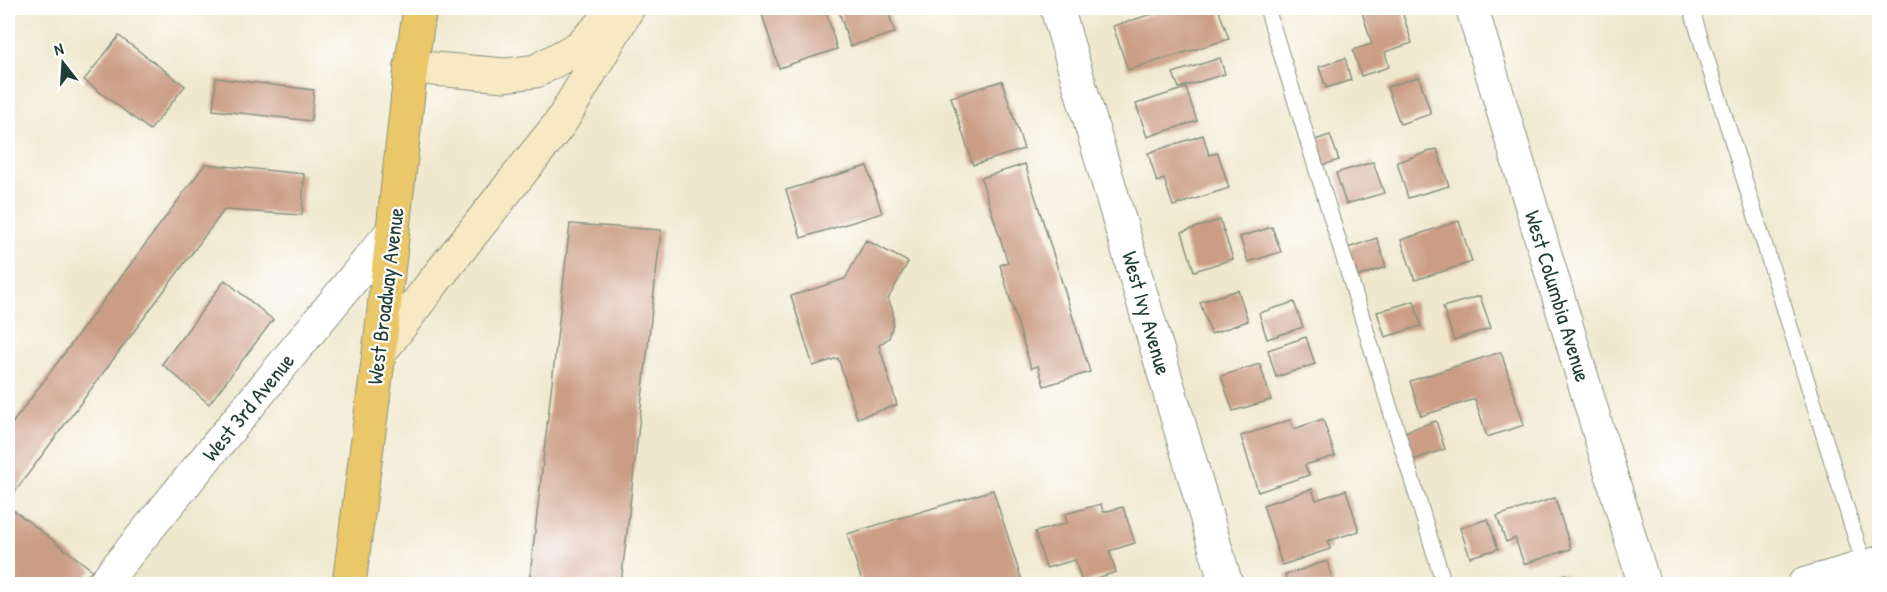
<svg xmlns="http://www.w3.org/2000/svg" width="1887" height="592" viewBox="0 0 1887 592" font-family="'Patrick Hand',sans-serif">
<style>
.building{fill:#cb9d85}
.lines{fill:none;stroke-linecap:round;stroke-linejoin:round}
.service-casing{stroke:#889281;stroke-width:17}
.minor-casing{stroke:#889281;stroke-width:34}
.tertiary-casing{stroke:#889281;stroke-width:35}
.secondary-casing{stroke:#889281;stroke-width:35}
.primary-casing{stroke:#889281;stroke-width:35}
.service{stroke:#fff;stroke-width:15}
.minor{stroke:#fff;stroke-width:32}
.tertiary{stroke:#fff;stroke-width:33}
.secondary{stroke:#f7e9c3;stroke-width:33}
.primary{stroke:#eac769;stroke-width:33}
.labels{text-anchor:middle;stroke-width:4.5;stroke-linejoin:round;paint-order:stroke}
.street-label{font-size:22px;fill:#1f3d34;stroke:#fff}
</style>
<rect width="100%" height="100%" fill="#fff"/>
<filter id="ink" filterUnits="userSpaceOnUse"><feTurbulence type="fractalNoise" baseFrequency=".0167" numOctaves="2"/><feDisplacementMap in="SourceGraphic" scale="12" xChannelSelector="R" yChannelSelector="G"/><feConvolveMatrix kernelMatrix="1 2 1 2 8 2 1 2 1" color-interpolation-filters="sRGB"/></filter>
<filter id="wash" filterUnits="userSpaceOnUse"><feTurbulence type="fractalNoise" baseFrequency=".008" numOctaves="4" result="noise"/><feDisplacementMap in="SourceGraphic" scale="24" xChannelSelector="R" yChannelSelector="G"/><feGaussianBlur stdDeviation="1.35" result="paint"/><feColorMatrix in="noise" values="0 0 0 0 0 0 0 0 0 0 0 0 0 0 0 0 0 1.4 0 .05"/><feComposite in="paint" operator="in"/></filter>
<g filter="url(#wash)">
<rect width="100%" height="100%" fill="#f0e8ce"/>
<g id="blocks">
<!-- building -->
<g class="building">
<path d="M176,8h17l-1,3 -16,-2z"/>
<path d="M760,8h65l12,41 -58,19z"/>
<path d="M838,8h49l8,25 -45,13z"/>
<path d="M1172,8h46l11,31 -101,31 -15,-44z"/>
<path d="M1377,8h24l11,35 -27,9 4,15 -28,9 -8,-26 19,-6 -10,-32z"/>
<path d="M119,36l66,50 -35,44 -66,-50z"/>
<path d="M1220,58l5,16 -46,14 -6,-15z"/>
<path d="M1345,58l6,22 -25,8 -7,-21z"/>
<path d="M1419,77l12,37 -31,10 -13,-37z"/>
<path d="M216,78l98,12 -3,31 -98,-11z"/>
<path d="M1002,81l22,68 -51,16 -22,-68z"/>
<path d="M1186,88l11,33 -50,16 -11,-33z"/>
<path d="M1203,135l6,20 9,-2 11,35 -56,18 -9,-27 -7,3 -9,-29z"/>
<path d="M1330,135l9,25 -19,6 -8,-25z"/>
<path d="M1437,149l12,37 -41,12 -11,-36z"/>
<path d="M1373,162l11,31 -38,11 -10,-31z"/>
<path d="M205,164l99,10 -2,41 -78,-5 -216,291v-72z"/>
<path d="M1025,164l65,208 -46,14 -6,-20 -7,2 -31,-103 8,-2 -27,-85z"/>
<path d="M867,166l15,47 -81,25 -15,-48z"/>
<path d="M1220,220l13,39 -39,12 -12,-39z"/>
<path d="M1459,221l13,41 -57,18 -14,-40z"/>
<path d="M570,224l91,6 -40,354h-92z"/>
<path d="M1272,227l9,25 -33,10 -8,-25z"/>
<path d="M1377,238l9,29 -32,11 -9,-29z"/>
<path d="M866,240l42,22 -20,37 5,12v13l-4,14 -10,7 18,60 -40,13 -19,-60 -25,8 -22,-70 54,-17z"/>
<path d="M225,280l48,40 -64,84 -47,-40z"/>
<path d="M1238,290l10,31 -37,13 -11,-32z"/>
<path d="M1480,296l11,32 -37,12 -11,-33z"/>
<path d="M1414,301l7,25 -36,11 -8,-25z"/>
<path d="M1294,302l9,25 -36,12 -8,-26z"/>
<path d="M1306,337l9,27 -39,13 -8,-27z"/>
<path d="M1501,352l23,73 -37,12 -12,-38 -54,17 -11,-35z"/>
<path d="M1260,364l11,36 -38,11 -12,-35z"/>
<path d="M1323,419l12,37 -30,9 4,10 -51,17 -17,-56 49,-16 4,9z"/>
<path d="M1436,421l9,28 -32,11 -9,-28z"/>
<path d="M1312,489l4,11 30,-10 13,41 -31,10 2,8 -48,16 -19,-60z"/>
<path d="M993,490l30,94h-94l-2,-5 -18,5h-46l-16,-50z"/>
<path d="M1555,498l16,51 -47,15 -9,-26 -9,4 -9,-26z"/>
<path d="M1101,504l2,8 20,-5 12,36 -26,8 7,21 -34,11 -7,-23 -29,8 -11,-36 32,-9 -2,-9z"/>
<path d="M8,506l84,64 -10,14h-29l-6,-4 -4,4h-35z"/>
<path d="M1488,519l10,30 -28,8 -10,-29z"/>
<path d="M1327,561l7,23h-46l-3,-9z"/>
<path d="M1566,574l4,10h-36z"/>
</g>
</g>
</g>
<g filter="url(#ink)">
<use href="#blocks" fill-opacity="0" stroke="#889281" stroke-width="1.5"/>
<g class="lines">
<!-- service casing -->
<g class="service-casing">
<g id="service">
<path d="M1267,8l177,576"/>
<path d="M1691,8l179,576"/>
</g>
</g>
<!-- minor casing -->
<g class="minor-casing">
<g id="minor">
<path d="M1472,8l172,576"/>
<path d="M103,584l290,-354"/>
<path d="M1804,584l76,-22"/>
</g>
</g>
<!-- tertiary casing -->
<g class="tertiary-casing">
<path id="tertiary" d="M1057,8l169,576"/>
</g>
<!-- secondary casing -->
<g class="secondary-casing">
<g id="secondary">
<path d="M411,67l94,8 31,-4 42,-23 30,-29"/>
<path d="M379,354l52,-69 130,-163 67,-114"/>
</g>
</g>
<!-- primary casing -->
<g class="primary-casing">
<path id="primary" d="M349,584l30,-230 32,-287 9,-59"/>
</g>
<!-- service -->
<use href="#service" class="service"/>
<!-- minor -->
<use href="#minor" class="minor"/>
<!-- tertiary -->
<use href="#tertiary" class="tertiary"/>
<!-- secondary -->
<use href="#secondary" class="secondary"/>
<!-- primary -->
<use href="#primary" class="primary"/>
</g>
</g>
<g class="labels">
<!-- street labels -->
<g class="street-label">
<text transform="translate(385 296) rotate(-83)" y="8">West Broadway Avenue</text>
<text transform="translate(1558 296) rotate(73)" y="8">West Columbia Avenue</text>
<text transform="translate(1147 313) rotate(74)" y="8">West Ivy Avenue</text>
<text transform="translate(248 407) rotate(-51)" y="8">West 3rd Avenue</text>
</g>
</g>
<!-- margin -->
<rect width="1887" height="592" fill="none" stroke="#fff" stroke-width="30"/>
<!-- north arrow -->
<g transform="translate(63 63) rotate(343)" stroke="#ffffff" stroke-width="4.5" paint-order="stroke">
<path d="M0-4.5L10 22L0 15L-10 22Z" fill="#1f3d34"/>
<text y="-9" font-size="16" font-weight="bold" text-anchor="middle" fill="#1f3d34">N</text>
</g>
</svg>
